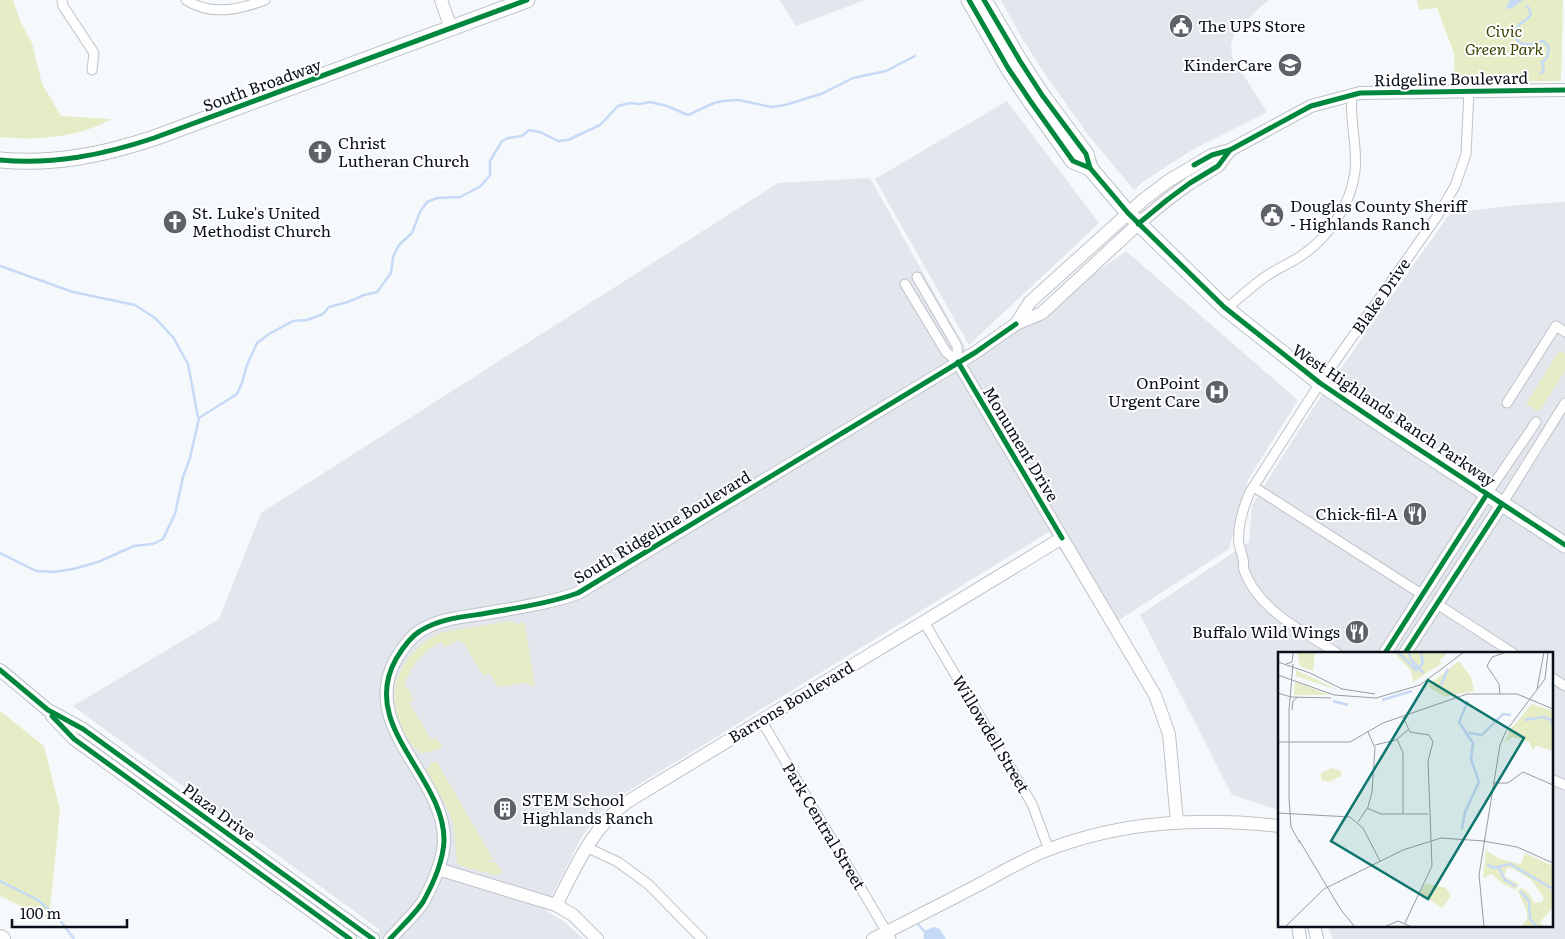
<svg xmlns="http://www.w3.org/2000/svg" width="1565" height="939" viewBox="0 0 1565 939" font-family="Literata,serif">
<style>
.built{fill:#e3e7ed}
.green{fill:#e6ecc6}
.water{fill:#c6daf6}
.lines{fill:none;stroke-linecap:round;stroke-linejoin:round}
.stream{stroke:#c6daf6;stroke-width:2.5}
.street-casing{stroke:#bec3c9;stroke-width:11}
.secondary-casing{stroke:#bec3c9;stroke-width:14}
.primary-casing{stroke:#bec3c9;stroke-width:17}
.highway-casing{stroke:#bec3c9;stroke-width:18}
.street{stroke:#fefeff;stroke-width:9}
.secondary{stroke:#fefeff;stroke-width:12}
.primary{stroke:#fefeff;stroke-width:15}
.highway{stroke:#fefeff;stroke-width:16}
.cycleway-casing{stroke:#fff;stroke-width:8}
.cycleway{stroke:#00873e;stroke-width:5}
.labels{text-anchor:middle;stroke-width:4;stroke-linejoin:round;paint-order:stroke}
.poi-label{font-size:16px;fill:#0a101a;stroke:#fff;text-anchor:start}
.park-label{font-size:16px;font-style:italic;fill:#414504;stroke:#fff}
.street-label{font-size:16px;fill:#0a101a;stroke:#fff}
.inset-river{fill:none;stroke:#c6daf6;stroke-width:2.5}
.inset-road{fill:none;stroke:#989ca2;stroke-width:1}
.view{fill:#0f766e;fill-opacity:0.15;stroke:#0f766e;stroke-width:2.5}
.inset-edge{fill:none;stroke:#0a101a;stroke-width:2.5}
</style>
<rect width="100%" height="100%" fill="#f6f9fc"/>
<!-- built -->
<g class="built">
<path d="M780,0h85l-69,26z"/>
<path d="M1001,0h268l-13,11 -21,22 -4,11 1,13 35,55 -75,38 -48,31 -10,9 -45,-54 -40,-56 -28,-43z"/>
<path d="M1007,101l92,122 -130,122 -94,-166z"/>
<path d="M870,178l102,182 154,-109 172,149 -50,80 -19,69 -121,78 -59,-95 -435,268 -12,10 -21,28 -36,72 17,10 22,19h-218l14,-9 -307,-224 146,-87 42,-106 517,-330z"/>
<path d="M1565,202v737h-232l-6,-14h224v-272h-272v157l-47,-15 -92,-180 109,-73 3,-37 61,-97 137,-195 68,-8z"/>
</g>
<!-- green -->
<g class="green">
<path d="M0,0h13l8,23 11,20 10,41 19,32 51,3c-33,18 -75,22 -112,18z"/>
<path d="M1417,0h146l-2,81h-106l-1,-28 -17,-45 -18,2z"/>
<path d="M1560,350l5,4v17l-26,41 -13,-8z"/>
<path d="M509,621l9,3 6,-2 11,63 -5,2 -1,-4h-3l-28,4 -8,-14 -6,3 -21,-34 -4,-2 -14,7 -4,-5c-19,10 -30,24 -37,44l7,6 2,9 -4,2 22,36 5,-1 7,10 -23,6 -1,-3c-7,-3 -10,-11 -14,-18 -24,-41 -3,-84 38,-101z"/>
<path d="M0,711l44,35 16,64 -11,109 -49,-23z"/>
<path d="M437,762l56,97 -6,3h8l7,9 -2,3 -5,1 -34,-9 -4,-3 -3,-34 -4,-15 -23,-44 4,-7z"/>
</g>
<!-- water -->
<g class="water">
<path d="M1510,0h13l-11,8 -7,1z"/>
<path d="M934,927l6,2 6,10h-22l-1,-3 3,-6z"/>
</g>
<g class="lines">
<!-- stream -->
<g class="stream">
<path d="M1527,6c8,12 1,11 -7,18 -4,3 -5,7 -6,11 6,13 17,10 29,6l6,6 -2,11 -5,4 2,8 -3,3"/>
<path d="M0,266l73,26 62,13 20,13 18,19 15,27 10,53"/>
<path d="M0,553l36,18 18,1 19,-3 25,-7 36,-16 19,-2 10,-5 12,-25 8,-37 7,-19 9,-40 38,-24 5,-11 5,-18 10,-22 12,-9 24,-13 14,-1 16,-6 6,-7 19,-5 16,-7 13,-3 14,-19 2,-16 6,-12 13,-12 8,-21 7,-10 10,-4 23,-1 21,-11 9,-11v-14l12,-20 6,-3 14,-2 7,-6 11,2 18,9 10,-1 32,-15 18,-19 12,-3 10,1 10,-2 17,4 21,9 26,-12 9,-2 16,-1 32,7 14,-2 36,-11 32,-16 33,-7 29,-15"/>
<path d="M0,881l38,19 22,20 14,19"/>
<path d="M917,923l8,9"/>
</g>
<!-- street casing -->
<g class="street-casing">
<g id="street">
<path d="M62,0l1,6 31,47 -2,17"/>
<path d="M186,0c25,16 52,10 79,0"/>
<path d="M917,277l40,69 1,16"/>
<path d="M905,284l41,68 12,10"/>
<path d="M1226,309c13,-11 25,-22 39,-32 11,-8 24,-13 36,-21 28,-19 50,-51 54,-85 3,-25 -6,-51 -3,-76"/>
<path d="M1507,403l49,-77 9,6"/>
<path d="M1254,487l169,108"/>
<path d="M1487,494l49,-72"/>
<path d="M1502,504l63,-101"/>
<path d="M1437,604l76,49"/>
<path d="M924,622l108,182 17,46"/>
<path d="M1337,653c-33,-21 -79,-43 -93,-83 -1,-3 0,-8 -1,-11 -1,-5 -3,-10 -4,-15 -2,-18 4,-36 11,-52l70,-109 118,-168 17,-29 11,-32 3,-63"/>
<path d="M1551,677l14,9"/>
<path d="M761,720l130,219"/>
<path d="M1551,779l14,6"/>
<path d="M586,847l32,15 30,22 54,55"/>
</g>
</g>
<!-- secondary casing -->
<g class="secondary-casing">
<g id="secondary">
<path d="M441,0l10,28"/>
<path d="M1016,324l14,-22 113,-102 25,-19 44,-26 18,-5 81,-44 49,-13 205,-3"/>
<path d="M958,362l197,333 14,39 8,88"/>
<path d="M1385,653l102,-159"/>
<path d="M1405,653l97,-149"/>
<path d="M0,670l48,40 35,19 290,210"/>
<path d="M52,716l22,23 276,200"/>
<path d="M438,869l118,36 17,10 24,24"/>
<path d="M556,905c20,-38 36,-78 71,-103l435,-264"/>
<path d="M1298,925l2,14"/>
<path d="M1314,925l3,14"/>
<path d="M390,939c11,-12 24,-24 33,-37 10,-18 20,-40 21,-61 1,-65 -86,-114 -48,-182 6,-10 14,-22 24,-28 19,-12 41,-14 62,-17 33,-6 65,-10 96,-21l398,-241 40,-28 26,-11 96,-89 29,-24 23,-17 28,-17 12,-16"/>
<path d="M873,939c37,-19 73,-37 109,-56 22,-12 44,-25 68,-34 73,-28 151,-32 229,-23"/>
</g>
</g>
<!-- primary casing -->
<g class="primary-casing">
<g id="primary">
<path d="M969,0l39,68 23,34 42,59 17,7"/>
<path d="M984,0l36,61 22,34 44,59 4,14 38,45 96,94 96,76 68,46 177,116"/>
<path d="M0,160c53,5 103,-5 154,-22l373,-138"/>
</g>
</g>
<!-- highway casing -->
<g class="highway-casing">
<path id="highway" d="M0,938l2,1"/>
</g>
<!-- street -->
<use href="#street" class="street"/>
<!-- secondary -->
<use href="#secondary" class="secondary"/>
<!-- primary -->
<use href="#primary" class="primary"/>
<!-- highway -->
<use href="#highway" class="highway"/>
<!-- cycleway casing -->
<g class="cycleway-casing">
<g id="cycleway">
<path d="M969,0l39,68 23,34 42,59 17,7"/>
<path d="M984,0l36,61 22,34 44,59 4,14 38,45 96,94 96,76 68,46 177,116"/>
<path d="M0,160c53,5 103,-5 154,-22l373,-138"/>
<path d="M1194,165l18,-10 18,-5 81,-44 49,-13 205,-3"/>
<path d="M1138,224l29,-24 23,-17 28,-17 12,-16"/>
<path d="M958,362l104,176"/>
<path d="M1385,653l102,-159"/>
<path d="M1405,653l97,-149"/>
<path d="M0,670l48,40 35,19 290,210"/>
<path d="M52,716l22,23 276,200"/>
<path d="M390,939c11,-12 24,-24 33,-37 10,-18 20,-40 21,-61 1,-65 -86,-114 -48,-182 6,-10 14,-22 24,-28 19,-12 41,-14 62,-17 33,-6 65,-10 96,-21l398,-241 40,-28"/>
</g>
</g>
<!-- cycleway -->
<use href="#cycleway" class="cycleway"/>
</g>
<!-- icons -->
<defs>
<g id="civic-disc" transform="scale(1.25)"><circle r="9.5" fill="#5d6269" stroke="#fff"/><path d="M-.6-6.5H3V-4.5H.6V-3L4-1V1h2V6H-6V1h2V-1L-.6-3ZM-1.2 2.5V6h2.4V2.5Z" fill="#fff"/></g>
<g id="school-disc" transform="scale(1.25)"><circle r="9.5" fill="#5d6269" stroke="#fff"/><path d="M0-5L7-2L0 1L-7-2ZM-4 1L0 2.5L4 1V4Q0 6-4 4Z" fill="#fff"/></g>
<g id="church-disc" transform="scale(1.25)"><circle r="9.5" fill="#5d6269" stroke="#fff"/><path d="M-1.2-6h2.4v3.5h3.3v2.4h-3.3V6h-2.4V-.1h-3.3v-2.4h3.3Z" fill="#fff"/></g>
<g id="hospital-disc" transform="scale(1.25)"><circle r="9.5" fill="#5d6269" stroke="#fff"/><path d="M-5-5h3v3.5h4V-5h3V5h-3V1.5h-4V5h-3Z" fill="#fff"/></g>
<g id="restaurant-disc" transform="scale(1.25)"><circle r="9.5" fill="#5d6269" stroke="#fff"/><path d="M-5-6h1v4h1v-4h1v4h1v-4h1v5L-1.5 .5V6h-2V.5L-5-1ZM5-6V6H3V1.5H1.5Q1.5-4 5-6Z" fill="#fff"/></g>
<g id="building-disc" transform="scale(1.25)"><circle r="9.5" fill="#5d6269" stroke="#fff"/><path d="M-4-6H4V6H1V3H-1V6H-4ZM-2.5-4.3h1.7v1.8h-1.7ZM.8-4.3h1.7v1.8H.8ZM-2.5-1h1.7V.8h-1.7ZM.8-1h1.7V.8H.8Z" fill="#fff"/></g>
</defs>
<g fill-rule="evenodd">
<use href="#civic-disc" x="1181" y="26"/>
<use href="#school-disc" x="1290" y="65"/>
<use href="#church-disc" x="320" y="152"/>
<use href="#civic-disc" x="1272" y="215"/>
<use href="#church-disc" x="175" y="222"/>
<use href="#hospital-disc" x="1217" y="392"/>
<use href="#restaurant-disc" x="1415" y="514"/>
<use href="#restaurant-disc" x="1357" y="632"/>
<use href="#building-disc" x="505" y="809"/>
</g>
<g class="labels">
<!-- poi labels -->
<g class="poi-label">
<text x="1198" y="32">The UPS Store</text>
<text x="1272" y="71" text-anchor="end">KinderCare</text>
<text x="338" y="149">Christ<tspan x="338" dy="18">Lutheran Church</tspan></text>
<text x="1290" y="212">Douglas County Sheriff<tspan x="1290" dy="18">- Highlands Ranch</tspan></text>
<text x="192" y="219">St. Luke's United<tspan x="192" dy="18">Methodist Church</tspan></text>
<text x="1200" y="389" text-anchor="end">OnPoint<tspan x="1200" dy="18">Urgent Care</tspan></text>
<text x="1398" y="520" text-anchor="end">Chick-fil-A</text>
<text x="1340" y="638" text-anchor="end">Buffalo Wild Wings</text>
<text x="522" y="806">STEM School<tspan x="522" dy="18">Highlands Ranch</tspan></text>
</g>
<!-- park labels -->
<g class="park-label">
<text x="1504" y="37">Civic<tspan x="1504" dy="18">Green Park</tspan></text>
</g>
<!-- street labels -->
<g class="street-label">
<text transform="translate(1451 79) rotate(-1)" y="6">Ridgeline Boulevard</text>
<text transform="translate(262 85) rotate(-20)" y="6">South Broadway</text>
<text transform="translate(1381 296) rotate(-55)" y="6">Blake Drive</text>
<text transform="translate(1394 415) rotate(34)" y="6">West Highlands Ranch Parkway</text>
<text transform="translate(1021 444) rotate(59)" y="6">Monument Drive</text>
<text transform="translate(662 527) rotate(-31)" y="6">South Ridgeline Boulevard</text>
<text transform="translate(791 702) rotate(-31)" y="6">Barrons Boulevard</text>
<text transform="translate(991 734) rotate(59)" y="6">Willowdell Street</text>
<text transform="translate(219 812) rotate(36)" y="6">Plaza Drive</text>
<text transform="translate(824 826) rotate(59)" y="6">Park Central Street</text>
</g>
</g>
<!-- overview -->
<g transform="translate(1278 652)">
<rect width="275" height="275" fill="#f6f9fc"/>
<path d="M19,0h41l-23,1 -2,18 -13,-5zM116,0h54l-9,9 3,2 -29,19 -2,-11zM181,9l12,16 3,14 -29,6 -18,-11zM18,18l44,21 -44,-15zM17,30l34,13h-35zM254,52l21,7v40l-17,-5 -3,4 -4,-8 -16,-5 -8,5 5,-12zM54,116l9,3v5l-12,6 -8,-2v-7zM208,198l14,9 21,5 4,-11 28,13v42l-13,14 4,4 -24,1 7,-7v-8l-9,-21 2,-3 6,2 9,13 7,-1 2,-4 -13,-18 -19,-12h-5l-3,8 15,8 -3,6 -13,-6 -11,-10 -9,4zM148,231l20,5 5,8 -9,12 -23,-15z" fill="#e6ecc6"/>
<path class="inset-river" d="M120,0l18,18 7,-7 -2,-11M131,0l2,8 13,13M163,33l7,-16M104,48l30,-9M55,49l15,4M247,68l18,-3 8,3 2,6M191,81l13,2 21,-21 8,1M184,177l3,-17 14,-30 -8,-23 2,-16 -14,-21 9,-21M209,212l6,4 17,-4 43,25M220,214l7,14 11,6M242,239l9,10 1,18 7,8"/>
<path class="inset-road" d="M0,10l32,11 32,16 33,5M8,12l6,-2 1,-9M15,12l-4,46v88l2,29 9,16M0,23l56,20 42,3 44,-13 44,-33M259,37l7,-37M0,41l13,4 40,1M222,42l-1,-10 -12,-18 5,-9 15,-5M14,58l1,-9 5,-4M125,65l7,15 19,3 4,7 -5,19 4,105 -27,57M119,87l6,14v61M0,90h72l33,-19 84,-29h50l36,15M97,93l21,-5 12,-10M215,131h15l15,-11 30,13M89,156l14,6h47M0,161l72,4 13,11 17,33M80,170l10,-15 4,-15 3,-44 -7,-16M21,188l42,70 14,17M205,189l34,6 36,16M7,275l39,-38 79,-39 38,-12 43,3M106,275l14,-6 14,6M206,275l-5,-52 21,-130 6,-14 39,-52 3,-27"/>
<path class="view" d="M150,28l96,58 -96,161 -97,-58z"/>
<rect width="275" height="275" class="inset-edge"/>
</g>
<!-- scale -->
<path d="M12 919v8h115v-8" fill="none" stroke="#0a101a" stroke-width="2.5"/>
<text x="20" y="919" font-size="15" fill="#0a101a" stroke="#ffffff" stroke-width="4" paint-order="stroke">100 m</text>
</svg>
